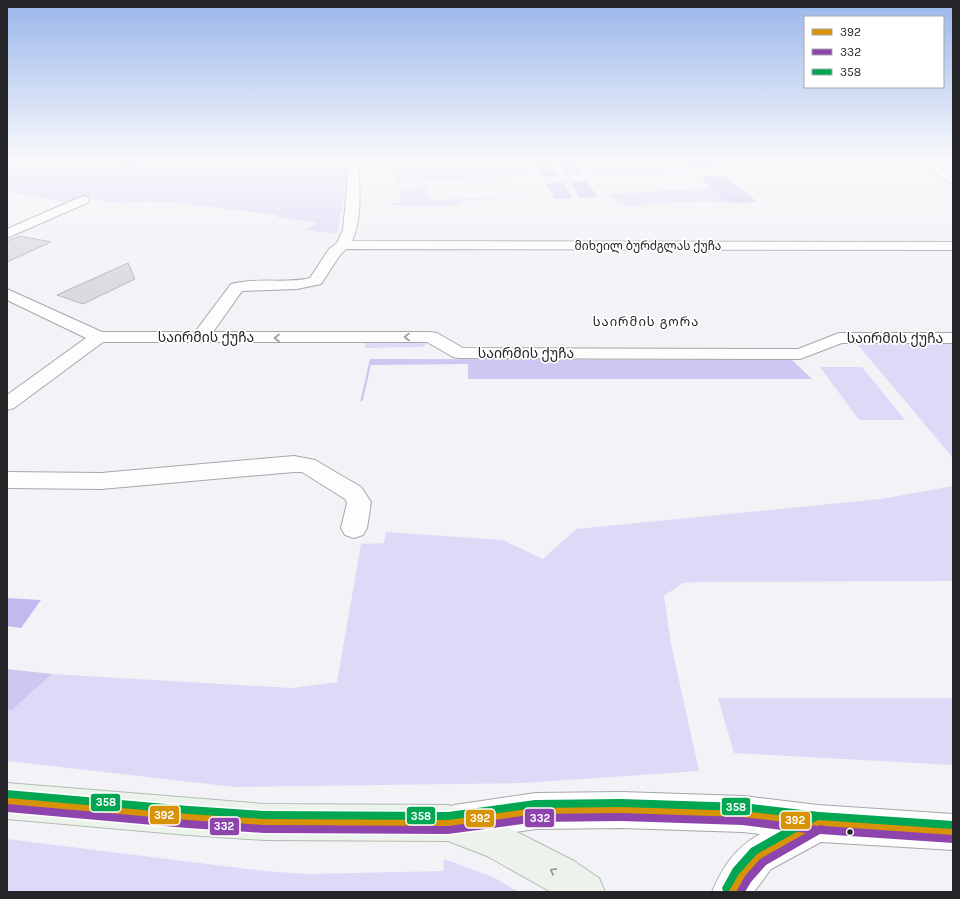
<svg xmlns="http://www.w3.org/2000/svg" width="960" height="899" viewBox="0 0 960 899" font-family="Karla,'Noto Sans Georgian',sans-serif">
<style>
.green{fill:#dddaf7}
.forest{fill:#cdc7f2}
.water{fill:#c2baef}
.building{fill:#dbdbdf;stroke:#b8b7bc}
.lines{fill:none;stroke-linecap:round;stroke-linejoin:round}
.minor-casing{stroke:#a7a7ab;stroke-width:2}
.secondary-casing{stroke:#a7a7ab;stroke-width:2}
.primary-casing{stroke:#b2beb2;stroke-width:2}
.minor{fill:#fdfdfe;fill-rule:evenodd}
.secondary{fill:#fdfdfe;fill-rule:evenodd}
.primary{fill:#ecf3ec;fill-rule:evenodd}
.bus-1-casing{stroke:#fff;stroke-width:3}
.bus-2-casing{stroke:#fff;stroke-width:3}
.bus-3-casing{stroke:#fff;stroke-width:3}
.bus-1{fill:#d89206;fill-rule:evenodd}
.bus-2{fill:#8e44ad;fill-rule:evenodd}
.bus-3{fill:#00a651;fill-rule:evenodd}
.oneway{stroke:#9c9b9e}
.oneway2{stroke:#929694}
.bus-dot{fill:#252429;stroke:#fff;stroke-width:1.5}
.labels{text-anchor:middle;stroke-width:3.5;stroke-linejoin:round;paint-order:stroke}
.far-street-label{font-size:12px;fill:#252429;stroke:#fff}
.far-neighbourhood-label{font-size:13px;letter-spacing:1px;fill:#252429;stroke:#fff}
.street-label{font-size:14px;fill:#252429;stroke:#fff}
.line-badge{stroke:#fff;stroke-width:1.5}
.badge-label{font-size:11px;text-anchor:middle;font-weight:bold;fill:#fff}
</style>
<rect width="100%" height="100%" fill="#f2f2f7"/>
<!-- green -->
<g class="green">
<path d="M7,159h343l-1,14 -12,61 -33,-4 13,-7 -41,-6 1,-2 -113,-14 -4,2 -15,-2 -3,2 -12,-1 -5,2 -44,-6 -10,5 -64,-11z"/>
<path d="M396,159h25l4,11 99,-4 5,10 -129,6 -3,-1z"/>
<path d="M682,160l12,10 -100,4 -8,-11z"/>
<path d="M426,188l2,9h3v3l106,-4 -76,5v4l-57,1 -11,-1 -1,-2h8l1,-14z"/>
<path d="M712,188l14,14 -26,-1 -75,5 -7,-2 -8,-10z"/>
<path d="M366,340l58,2 2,2 -4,3 -57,1z"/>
<path d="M857,344h96v114l-90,-107z"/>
<path d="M820,367h42l43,53h-46z"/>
<path d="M953,486v95l-253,1 -17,1 -19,13 7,48 28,127 -176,12 -288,4 -228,-26v-53l4,3 41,-37 240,14 45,-6 24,-138 23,-1 2,-11 117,8 40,19 33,-30 305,-30z"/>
<path d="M718,698h235v67l-219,-12z"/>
<path d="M7,839l257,32 44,3 135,-3 1,-12 49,18 26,15h-512z"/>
</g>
<!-- forest -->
<g class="forest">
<path d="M532,159h16l10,17h-17z"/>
<path d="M554,159h17l11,15 -17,1z"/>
<path d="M681,159h25l12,10 -24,1z"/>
<path d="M720,175h4l32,26 -12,2 -18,-1 -26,-25z"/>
<path d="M585,181l3,2 10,14 -18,1 -10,-16z"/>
<path d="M563,182l9,16 -17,1 -9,-15z"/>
<path d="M370,359l422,1 20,19h-344v-15l-97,1 -8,35 -3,2z"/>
<path d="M7,669l45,5 -41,37 -4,-3z"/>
</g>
<!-- water -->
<g class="water">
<path d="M124,159h65l-5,4 -66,1z"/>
<path d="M7,598l34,2 -20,28 -14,-2z"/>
</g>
<!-- building -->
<g class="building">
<path d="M20,236l31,6 -44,20v-21z"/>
<path d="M128,263l7,16 -52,25 -26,-9z"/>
</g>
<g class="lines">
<!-- minor casing -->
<g class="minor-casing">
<g id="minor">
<path d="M348,159h10c1,26 5,58 -6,82l601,1v8l-607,-1 -6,6 -19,29 -24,5 -55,2 -29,41h218l6,1 26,15 335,1 41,-16h114v10h-111l-42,16 -341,-1 -6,-1 -26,-15h-324l-89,66 -7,2v-15l79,-57 -79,-38v-11l95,43h93l36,-48c26,-7 54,0 79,-6l19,-29 8,-6 6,-13 4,-42z"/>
<path d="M915,159h13l25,16v8l-4,-1z"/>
<path d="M83,196l4,1 2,3 -2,3 -80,35v-9z"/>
<path d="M294,456l21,4 46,27 10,15 -4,26 -4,7 -9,3 -9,-3 -4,-7 6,-25 -2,-4 -43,-27h-8l-193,17 -94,-1v-16l94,1z"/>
</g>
</g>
<!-- secondary casing -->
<g class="secondary-casing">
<path id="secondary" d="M621,792l122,4 75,9 135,9v36l-132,-8 -50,27 -17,23h-42c11,-26 23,-44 48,-58l-17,-2 -122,-4 -85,1 -82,12 -13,-5 -5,-13 5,-13 13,-5 82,-12z"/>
</g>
<!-- primary casing -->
<g class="primary-casing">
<path id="primary" d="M7,783l257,21 184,1 63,24 63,32 25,17 6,14h-54l-64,-36 -39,-15 -184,-1 -76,-5 -181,-16z"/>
</g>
<!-- minor -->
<use href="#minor" class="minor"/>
<!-- secondary -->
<use href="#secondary" class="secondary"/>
<!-- primary -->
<use href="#primary" class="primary"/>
<!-- bus-1 casing -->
<g class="bus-1-casing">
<path id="bus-1" d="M7,797l181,16 76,5 184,1 88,-12 85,-1 122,4 75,9 135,9v8l-134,-9 -58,32 -16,19 -8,14h-9l11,-20 16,-19 50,-27 -62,-8 -122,-4 -85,1 -88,12 -184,-1 -76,-5 -181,-16z"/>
</g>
<!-- bus-2 casing -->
<g class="bus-2-casing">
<path id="bus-2" d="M7,804l180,16 77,5 184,1 89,-12 84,-1 121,4 76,9 3,-1 3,1 129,9v8l-133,-9 -54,31 -15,17 -6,10h-9l9,-16 15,-17 46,-26 -64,-8 -121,-4 -84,1 -89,12 -184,-1 -77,-5 -180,-16z"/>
</g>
<!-- bus-3 casing -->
<g class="bus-3-casing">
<path id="bus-3" d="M7,790l182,16 75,5 184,1 87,-12 86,-1 122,4 76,9 134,9v8l-135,-9 -61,34 -18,20 -10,17 -2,1 -4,-1 -1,-3 11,-20 18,-20 53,-30 -61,-7 -122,-4 -86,1 -87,12 -184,-1 -75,-5 -181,-16h-1z"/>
</g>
<!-- bus-1 -->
<use href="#bus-1" class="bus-1"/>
<!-- bus-2 -->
<use href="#bus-2" class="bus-2"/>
<!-- bus-3 -->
<use href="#bus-3" class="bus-3"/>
</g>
<!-- one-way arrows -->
<defs><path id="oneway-chevron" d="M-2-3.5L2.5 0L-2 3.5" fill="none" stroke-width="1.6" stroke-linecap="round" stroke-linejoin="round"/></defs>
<g class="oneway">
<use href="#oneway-chevron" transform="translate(407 337) rotate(180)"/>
<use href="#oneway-chevron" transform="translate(277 338) rotate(-180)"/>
</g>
<use class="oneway2" href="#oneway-chevron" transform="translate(553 871) rotate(-152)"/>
<!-- sky -->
<linearGradient id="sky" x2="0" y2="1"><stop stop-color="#99b6eb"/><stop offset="0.56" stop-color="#f9f9fb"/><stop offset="1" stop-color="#f9f9fb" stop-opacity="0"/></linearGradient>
<rect width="960" height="285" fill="url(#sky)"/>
<!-- markers -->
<circle class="bus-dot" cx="850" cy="832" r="3.5"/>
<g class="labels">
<!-- far-street labels -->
<g class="far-street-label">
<text x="648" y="250">მიხეილ ბურძგლას ქუჩა</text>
</g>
<!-- far-neighbourhood labels -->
<g class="far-neighbourhood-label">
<text x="646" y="326">საირმის გორა</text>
</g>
<!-- street labels -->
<g class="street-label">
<text x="206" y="342">საირმის ქუჩა</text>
<text x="895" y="343">საირმის ქუჩა</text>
<text x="526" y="358">საირმის ქუჩა</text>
</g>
</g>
<g class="line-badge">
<rect x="90" y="793" width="31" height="19" rx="4" fill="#00a651"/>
<rect x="721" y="797" width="30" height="19" rx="4" fill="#00a651"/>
<rect x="149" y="805" width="31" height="20" rx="4" fill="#d89206"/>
<rect x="406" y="806" width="30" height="19" rx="4" fill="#00a651"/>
<rect x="524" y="808" width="31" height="20" rx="4" fill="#8e44ad"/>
<rect x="465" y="809" width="30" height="19" rx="4" fill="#d89206"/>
<rect x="780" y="811" width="31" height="19" rx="4" fill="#d89206"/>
<rect x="209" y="817" width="31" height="19" rx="4" fill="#8e44ad"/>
</g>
<g class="badge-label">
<text x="106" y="806">358</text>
<text x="736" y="811">358</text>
<text x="164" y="819">392</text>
<text x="421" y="820">358</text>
<text x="540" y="822">332</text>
<text x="480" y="822">392</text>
<text x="795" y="824">392</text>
<text x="224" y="830">332</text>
</g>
<!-- border -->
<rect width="960" height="899" fill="none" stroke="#252429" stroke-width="16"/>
<!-- legend -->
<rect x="804" y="16" width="140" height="72" fill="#ffffff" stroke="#a8a7a9"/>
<rect x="812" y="29" width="20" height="6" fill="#d89206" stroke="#a8a7a9"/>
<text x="840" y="36" font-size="12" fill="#252429">392</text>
<rect x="812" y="49" width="20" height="6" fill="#8e44ad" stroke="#a8a7a9"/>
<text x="840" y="56" font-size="12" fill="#252429">332</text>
<rect x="812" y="69" width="20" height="6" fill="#00a651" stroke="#a8a7a9"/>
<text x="840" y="76" font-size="12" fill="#252429">358</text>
</svg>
